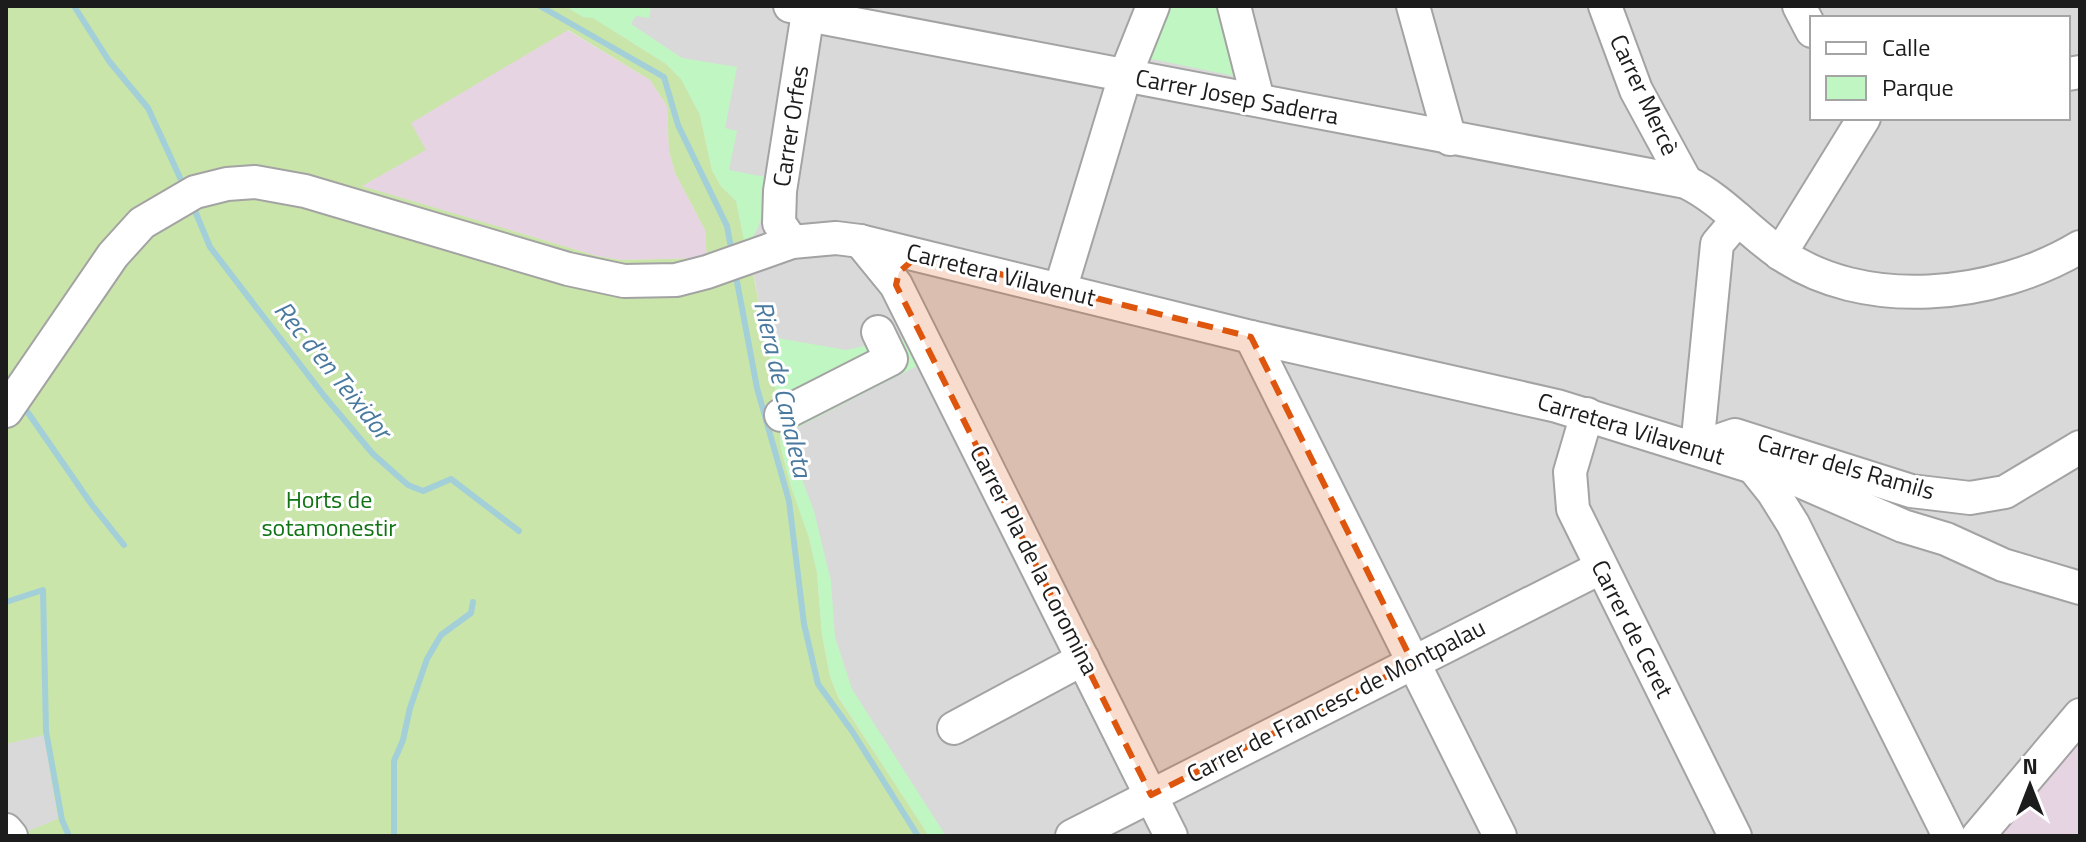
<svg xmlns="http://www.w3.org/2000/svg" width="2086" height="842" viewBox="0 0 2086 842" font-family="'Titillium Web',sans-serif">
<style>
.residential{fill:#dad9d9;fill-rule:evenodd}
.industrial{fill:#e6d4e3}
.grass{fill:#cae5a9;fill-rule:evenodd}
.park{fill:#bff6c1}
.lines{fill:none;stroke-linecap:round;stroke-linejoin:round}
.stream{stroke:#a3cfd9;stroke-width:6}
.minor-casing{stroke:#a3a3a3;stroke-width:36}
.minor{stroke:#fff;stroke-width:32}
.marked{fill:#de560d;fill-opacity:0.2;stroke:#de560d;stroke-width:6;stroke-dasharray:16 10;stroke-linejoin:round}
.labels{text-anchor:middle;stroke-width:6;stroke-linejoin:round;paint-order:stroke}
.street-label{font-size:24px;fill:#1c1c1c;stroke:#fff}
.park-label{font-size:24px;fill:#107313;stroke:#fff}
.water-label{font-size:26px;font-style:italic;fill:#4a799f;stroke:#fff}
</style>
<rect width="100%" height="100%" fill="#ede8e2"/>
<!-- residential -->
<g class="residential">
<path d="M565,6h1515v717l-97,113h-1054l-91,-140 -21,-123 -26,-86 -39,-223 -52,-149zM1812,18h256v100h-256z"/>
<path d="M44,734l15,86 -33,12 -20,4v-92z"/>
</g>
<!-- industrial -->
<g class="industrial">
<path d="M567,30l83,50 17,26 2,45 6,22 30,57 2,28 -86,2 -24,-4 -236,-70 64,-36 -15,-27z"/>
<path d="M2080,723v113h-97z"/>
</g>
<!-- grass -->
<path class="grass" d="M6,6h559l18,11 10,1 73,46 15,15 19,36 12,55 9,16 15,15 9,44 -29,36 37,-8 25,132 3,43 10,39 18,51 8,35 5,61 8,42 8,21 91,139h-900l-3,-4 32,-13 -14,-84 -38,9zM568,30l82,50 17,26 2,45 6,22 30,57 2,28 -86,2 -24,-4 -235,-70 64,-36 -15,-27z"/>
<!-- park -->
<g class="park">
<path d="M565,6h86l-2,12 -13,-2 -5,8 51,34 55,9 -12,61 12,3 -8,39 31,6 8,-1c-4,24 -3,54 -23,70l-9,-44 -15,-15 -9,-16 -12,-55 -19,-36 -15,-15 -73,-46 -10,-1z"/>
<path d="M1166,6h59l19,72 -97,-20z"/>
<path d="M766,336l80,14 54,-12 6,2 13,25 -134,69 29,77 17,70 4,56 17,52 94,147h-17l-91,-140 -8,-20 -8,-42 -5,-61 -8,-35 -18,-51 -10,-39 -2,-38z"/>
</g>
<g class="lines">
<!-- stream -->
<g class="stream">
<path d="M74,6l35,55 39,47 34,74"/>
<path d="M540,6l124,71 14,48 49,101 5,27"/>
<path d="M193,206l17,41 115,150 48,57 35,31 15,6 28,-12 68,52"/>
<path d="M735,271l22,117 32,113 15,123 14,60 34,47 66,105"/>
<path d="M22,404l70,101 32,40"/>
<path d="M6,602l37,-12 3,141 16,89 7,16"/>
<path d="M394,836v-75l9,-21 7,-32 17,-49 14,-24 30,-22 2,-11"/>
</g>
<!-- minor casing -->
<g class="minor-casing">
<g id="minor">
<path d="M790,6l12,2 6,7 878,167c35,17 61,48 92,70 85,61 217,46 302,-5"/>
<path d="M1234,6l24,94"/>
<path d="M1413,6l37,133"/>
<path d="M1605,6l31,84 50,92"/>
<path d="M1799,6l13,25"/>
<path d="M2068,74l12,-2"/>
<path d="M860,241l36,44 275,551"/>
<path d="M792,242l-13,-19 1,-32 29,-185"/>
<path d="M1780,254l84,-136"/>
<path d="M1060,290l65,-214 28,-70"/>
<path d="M1251,337l249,499"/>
<path d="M6,411l107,-156 29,-32 53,-31 32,-8 28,-2 50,9 263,78 56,12 52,-1 31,-8 85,-30 44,-4 24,3 391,96 306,69 196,61 26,5 124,54 43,13 57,26 77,23"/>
<path d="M1587,414l-17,58 3,37 162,327"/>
<path d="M781,415l110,-56 -13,-27"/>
<path d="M1697,448l38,-13 176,56 59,7 35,-6 75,-45"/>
<path d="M1697,448l20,-204 21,-25"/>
<path d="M1753,467l20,25 20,32 156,312"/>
<path d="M954,728l129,-69"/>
<path d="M6,830l5,6"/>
<path d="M1072,836l528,-268"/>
<path d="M1978,836l102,-121"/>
</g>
</g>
<!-- minor -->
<use href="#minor" class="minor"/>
</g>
<!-- marked area -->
<path class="marked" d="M920,254l331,83 162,326 -262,132 -255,-510 3,-13z"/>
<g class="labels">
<!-- street labels -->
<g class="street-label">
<text transform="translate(1644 95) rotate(65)" y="8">Carrer Mercè</text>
<text transform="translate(1237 97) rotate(11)" y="8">Carrer Josep Saderra</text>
<text transform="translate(791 126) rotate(-81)" y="8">Carrer Orfes</text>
<text transform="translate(1001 275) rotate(14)" y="8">Carretera Vilavenut</text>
<text transform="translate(1631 429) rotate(17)" y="8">Carretera Vilavenut</text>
<text transform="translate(1846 467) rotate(16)" y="8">Carrer dels Ramils</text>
<text transform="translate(1034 560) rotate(63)" y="8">Carrer Pla de la Coromina</text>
<text transform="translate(1632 629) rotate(63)" y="8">Carrer de Ceret</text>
<text transform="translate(1336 701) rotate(-27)" y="8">Carrer de Francesc de Montpalau</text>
</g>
<!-- park labels -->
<g class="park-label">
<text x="329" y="508">Horts de<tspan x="329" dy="28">sotamonestir</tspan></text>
</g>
<!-- water labels -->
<g class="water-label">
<text transform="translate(333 370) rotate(51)" y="9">Rec d'en Teixidor</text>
<text transform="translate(783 389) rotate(77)" y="9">Riera de Canaleta</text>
</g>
</g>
<!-- border -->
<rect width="2086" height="842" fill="none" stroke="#1c1c1c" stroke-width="16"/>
<!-- legend -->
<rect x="1810" y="16" width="260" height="104" fill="#ffffff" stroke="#a4a4a4" stroke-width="2"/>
<rect x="1826" y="42" width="40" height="12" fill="#ffffff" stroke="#a4a4a4" stroke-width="2"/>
<text x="1882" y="56" font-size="24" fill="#1c1c1c">Calle</text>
<rect x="1826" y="76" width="40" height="24" fill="#bff6c1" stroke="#a4a4a4" stroke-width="2"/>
<text x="1882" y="96" font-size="24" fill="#1c1c1c">Parque</text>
<!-- north arrow -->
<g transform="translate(2030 786)" stroke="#ffffff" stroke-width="6" paint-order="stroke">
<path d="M0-6L14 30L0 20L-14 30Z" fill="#1c1c1c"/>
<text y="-12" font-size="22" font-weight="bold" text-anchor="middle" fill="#1c1c1c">N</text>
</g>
</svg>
